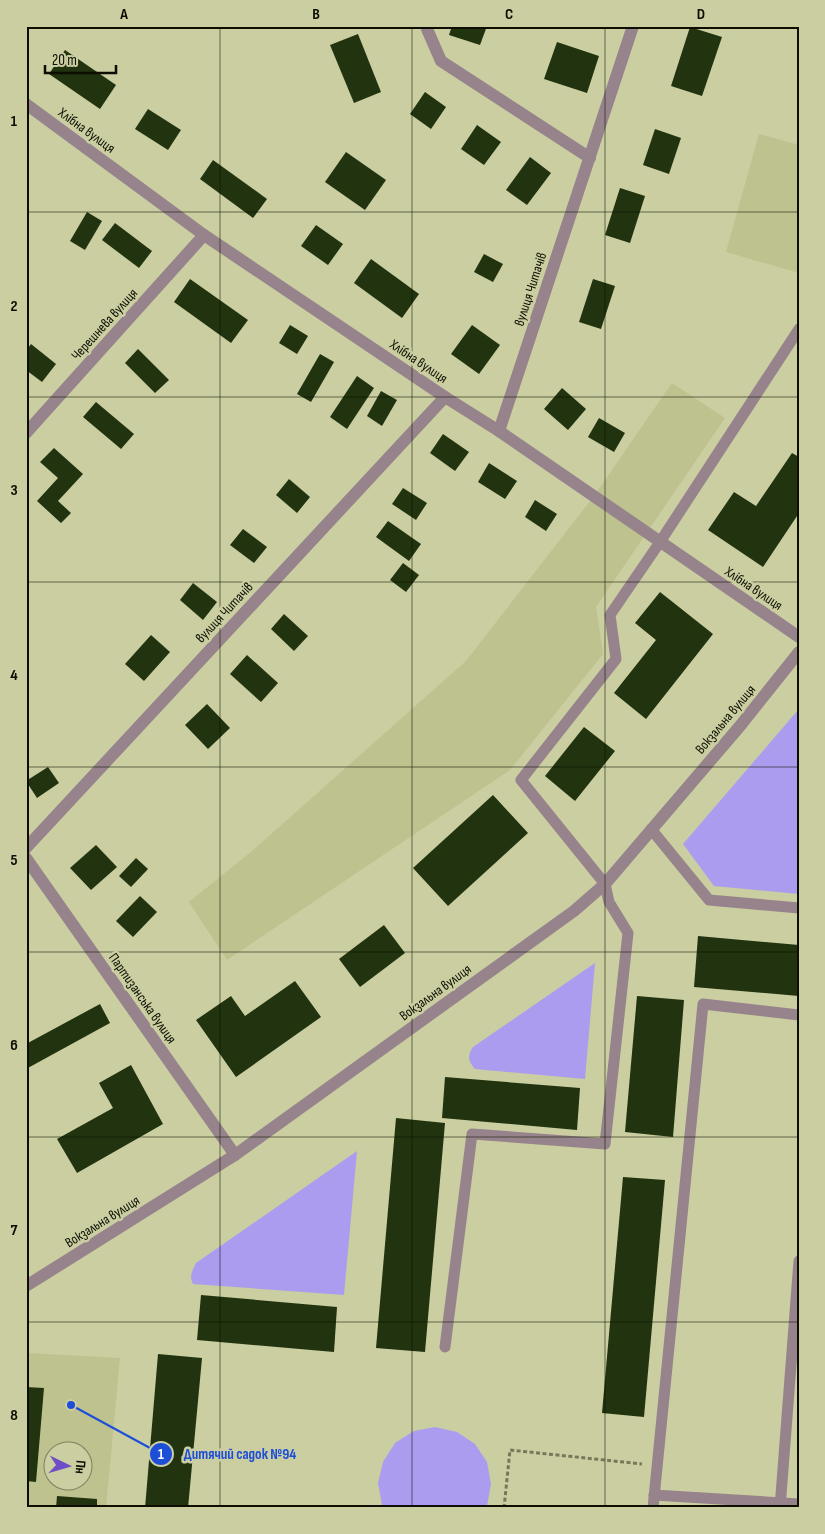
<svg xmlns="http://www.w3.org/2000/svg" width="825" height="1534" viewBox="0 0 825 1534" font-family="'Sofia Sans Condensed',sans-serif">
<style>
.built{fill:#bec28e;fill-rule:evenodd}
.green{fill:#ac9cef}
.building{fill:#21330f}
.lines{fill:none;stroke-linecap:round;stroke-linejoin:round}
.path{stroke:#76785a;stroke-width:3;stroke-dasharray:4 2.5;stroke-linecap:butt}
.service{stroke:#97838b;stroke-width:11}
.minor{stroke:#97838b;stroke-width:12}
.tertiary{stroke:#97838b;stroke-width:12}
.grid{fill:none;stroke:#0d0e01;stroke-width:1;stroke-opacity:0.55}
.labels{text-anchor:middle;stroke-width:5;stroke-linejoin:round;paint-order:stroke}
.street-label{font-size:14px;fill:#0d0e01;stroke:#cacea1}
.leader{fill:none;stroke:#1d4ed8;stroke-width:2}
.callout-dot{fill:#1d4ed8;stroke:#cacea1;stroke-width:2}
.mark-label{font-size:15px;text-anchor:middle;font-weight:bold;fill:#fff}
.callout-label{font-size:15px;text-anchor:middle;font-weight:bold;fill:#1d4ed8;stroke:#cacea1;stroke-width:5;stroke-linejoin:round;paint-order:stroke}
.neatline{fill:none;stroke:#0d0e01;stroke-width:2}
.grid-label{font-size:16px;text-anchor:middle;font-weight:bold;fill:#0d0e01}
</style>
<rect width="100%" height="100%" fill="#cacea1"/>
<!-- built -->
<g class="built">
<path d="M759,134l40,11v128l-73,-21z"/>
<path d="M672,383l53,35 -129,189 7,47 -93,116 -283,190 -38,-58 63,-51 214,-190 128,-165z"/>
<path d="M26,1353l94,5 -14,150h-80zM52,1452h30v30h-30z"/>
</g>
<!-- green -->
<g class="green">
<path d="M799,709v185l-85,-8 -31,-42z"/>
<path d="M595,963l-10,116 -110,-10c-7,-8 -8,-13 -2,-22z"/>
<path d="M357,1151l-13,144 -151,-11c-4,-8 -1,-13 3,-21z"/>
<path d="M435,1427l22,5 18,12 12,18 4,22 -4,22 -2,2h-101l-2,-3 -4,-22 5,-21 12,-19 19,-12z"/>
</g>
<!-- building -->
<g class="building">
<path d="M452,26h35l-7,19 -31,-10z"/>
<path d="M690,27l32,10 -20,59 -31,-10z"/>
<path d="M358,34l23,58 -27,11 -24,-58z"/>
<path d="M557,42l42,14 -12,37 -43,-14z"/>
<path d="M65,50l51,35 -16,24 -51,-35z"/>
<path d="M425,92l21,15 -15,22 -21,-15z"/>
<path d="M148,109l33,21 -13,20 -33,-21z"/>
<path d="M477,125l24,17 -17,23 -23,-16z"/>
<path d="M655,129l26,9 -12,36 -26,-9z"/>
<path d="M346,152l40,28 -21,30 -40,-28z"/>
<path d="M530,157l21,16 -24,32 -21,-15z"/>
<path d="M213,160l54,39 -14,19 -53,-39z"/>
<path d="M620,188l25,8 -15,47 -25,-8z"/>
<path d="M87,212l15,9 -17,29 -15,-9z"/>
<path d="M115,223l37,28 -13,17 -37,-28z"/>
<path d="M316,225l27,19 -15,21 -27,-19z"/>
<path d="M484,254l19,10 -10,18 -19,-10z"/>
<path d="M371,259l48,35 -17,24 -48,-35z"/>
<path d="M190,279l58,41 -17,23 -57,-41z"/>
<path d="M593,279l22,7 -14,43 -22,-7z"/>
<path d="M290,325l18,11 -11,18 -18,-11z"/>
<path d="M472,325l28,20 -21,29 -28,-20z"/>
<path d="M31,344l25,20 -14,18 -16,-12v-19z"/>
<path d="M138,349l31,31 -14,13 -30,-30z"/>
<path d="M320,354l14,8 -23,40 -14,-8z"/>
<path d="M357,376l17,12 -27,41 -17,-12z"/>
<path d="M562,388l24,21 -18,21 -24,-21z"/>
<path d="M381,391l16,9 -15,26 -15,-10z"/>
<path d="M96,402l38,32 -13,15 -38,-32z"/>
<path d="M599,418l26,15 -11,19 -26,-15z"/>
<path d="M443,434l26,18 -14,19 -25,-18z"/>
<path d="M54,448l29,26 -25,27 13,12 -10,10 -24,-22 21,-23 -18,-16z"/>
<path d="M792,453l7,4v56l-36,54 -55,-37 26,-38 22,14z"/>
<path d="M489,463l28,18 -12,18 -27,-17z"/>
<path d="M289,479l21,18 -13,16 -21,-18z"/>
<path d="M403,488l24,15 -11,17 -24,-16z"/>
<path d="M535,500l22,14 -11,17 -21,-14z"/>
<path d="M388,521l33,23 -12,17 -33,-24z"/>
<path d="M243,529l24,18 -13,16 -24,-18z"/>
<path d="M403,563l16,12 -13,17 -16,-12z"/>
<path d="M193,583l24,19 -14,18 -23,-20z"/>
<path d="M660,592l53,42 -67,85 -32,-26 42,-53 -21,-17z"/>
<path d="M284,614l24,22 -14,15 -23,-22z"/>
<path d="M151,635l19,17 -26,29 -19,-17z"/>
<path d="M247,655l31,28 -17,19 -31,-28z"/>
<path d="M207,704l23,24 -22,21 -23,-24z"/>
<path d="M584,727l31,24 -40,50 -30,-25z"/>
<path d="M48,767l11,16 -22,15 -11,-17z"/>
<path d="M493,795l35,38 -80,73 -35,-38z"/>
<path d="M96,845l21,22 -26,23 -21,-22z"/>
<path d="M136,858l12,11 -17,18 -12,-11z"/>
<path d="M140,896l17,16 -24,25 -17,-16z"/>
<path d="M384,925l21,28 -45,34 -21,-28z"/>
<path d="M698,936l101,9v51l-105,-9z"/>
<path d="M295,981l26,36 -85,60 -40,-57 35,-24 14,20z"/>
<path d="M637,996l47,4 -11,137 -48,-5z"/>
<path d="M100,1004l10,19 -84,46v-25z"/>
<path d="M131,1065l32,59 -86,49 -20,-34 56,-31 -14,-25z"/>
<path d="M445,1077l135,11 -3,42 -135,-12z"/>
<path d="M396,1118l49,5 -20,229 -49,-4z"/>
<path d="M623,1177l42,3 -21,237 -42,-4z"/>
<path d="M201,1295l136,12 -3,45 -137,-12z"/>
<path d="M158,1354l44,4 -14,150h-43z"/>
<path d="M26,1387l18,1 -8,94 -10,-1z"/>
<path d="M57,1496l40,3v9h-41z"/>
</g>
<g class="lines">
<!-- path -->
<path class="path" d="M504,1508l6,-58 132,14"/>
<!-- service -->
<g class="service">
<path d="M651,829l58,71 90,8"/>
<path d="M445,1347l27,-213 133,10 23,-211 -19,-31 -4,-18 -84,-104 95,-121 -6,-44 50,-73 139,-213"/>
<path d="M654,1495l145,9"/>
<path d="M653,1508l50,-504 96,11"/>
<path d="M780,1508l19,-247"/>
</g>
<!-- minor -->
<g class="minor">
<path d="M427,26v3l14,32 149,97"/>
<path d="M26,104l178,131 241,162 54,34 300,206"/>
<path d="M499,431l134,-405"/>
<path d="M26,433l178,-198"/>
<path d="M26,848l419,-451"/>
<path d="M26,858l209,297"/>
</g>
<!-- tertiary -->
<path class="tertiary" d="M26,1286l209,-131 339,-244 31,-27 135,-158 59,-74"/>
</g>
<!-- grid -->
<path class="grid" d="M220,26v1482M412,26v1482M605,26v1482M26,212h773M26,397h773M26,582h773M26,767h773M26,952h773M26,1137h773M26,1322h773"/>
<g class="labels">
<!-- street labels -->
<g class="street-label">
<text transform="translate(87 130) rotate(36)" y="5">Хлібна вулиця</text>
<text transform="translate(530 289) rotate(-72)" y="5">вулиця Читачів</text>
<text transform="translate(104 324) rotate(-48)" y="5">Черешнева вулиця</text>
<text transform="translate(419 361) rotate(34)" y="5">Хлібна вулиця</text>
<text transform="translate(754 588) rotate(34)" y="5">Хлібна вулиця</text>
<text transform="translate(224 612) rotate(-47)" y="5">вулиця Читачів</text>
<text transform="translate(725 719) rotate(-50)" y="5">Вокзальна вулиця</text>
<text transform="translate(435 992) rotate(-36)" y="5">Вокзальна вулиця</text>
<text transform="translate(143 998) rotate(55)" y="5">Партизанська вулиця</text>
<text transform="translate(102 1221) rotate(-32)" y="5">Вокзальна вулиця</text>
</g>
</g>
<!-- callouts -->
<path class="leader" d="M71 1405L161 1454"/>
<g class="callout-dot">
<circle cx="71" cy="1405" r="5"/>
<circle cx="161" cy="1454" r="12"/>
</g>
<g class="mark-label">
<text x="161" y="1459">1</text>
</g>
<g class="callout-label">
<text x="240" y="1459">Дитячий садок №94</text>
</g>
<!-- border -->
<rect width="825" height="1534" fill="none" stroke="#cacea1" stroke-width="55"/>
<!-- north arrow -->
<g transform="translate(68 1466) rotate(95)"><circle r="24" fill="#cacea1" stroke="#7e8161"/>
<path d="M0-4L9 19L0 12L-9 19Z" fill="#6f4dc6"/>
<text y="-8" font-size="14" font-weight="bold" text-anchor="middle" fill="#0d0e01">Пн</text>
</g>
<!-- scale -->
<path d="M45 65v8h71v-8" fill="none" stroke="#0d0e01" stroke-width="2.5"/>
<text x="52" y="65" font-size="15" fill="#0d0e01" stroke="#cacea1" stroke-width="4" paint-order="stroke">20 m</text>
<rect x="28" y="28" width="770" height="1478" class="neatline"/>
<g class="grid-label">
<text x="124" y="19">A</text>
<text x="316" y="19">B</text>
<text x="509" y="19">C</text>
<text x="701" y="19">D</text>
<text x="14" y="126">1</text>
<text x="14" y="311">2</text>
<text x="14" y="495">3</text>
<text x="14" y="680">4</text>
<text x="14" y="865">5</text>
<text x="14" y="1050">6</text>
<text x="14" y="1235">7</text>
<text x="14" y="1420">8</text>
</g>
</svg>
